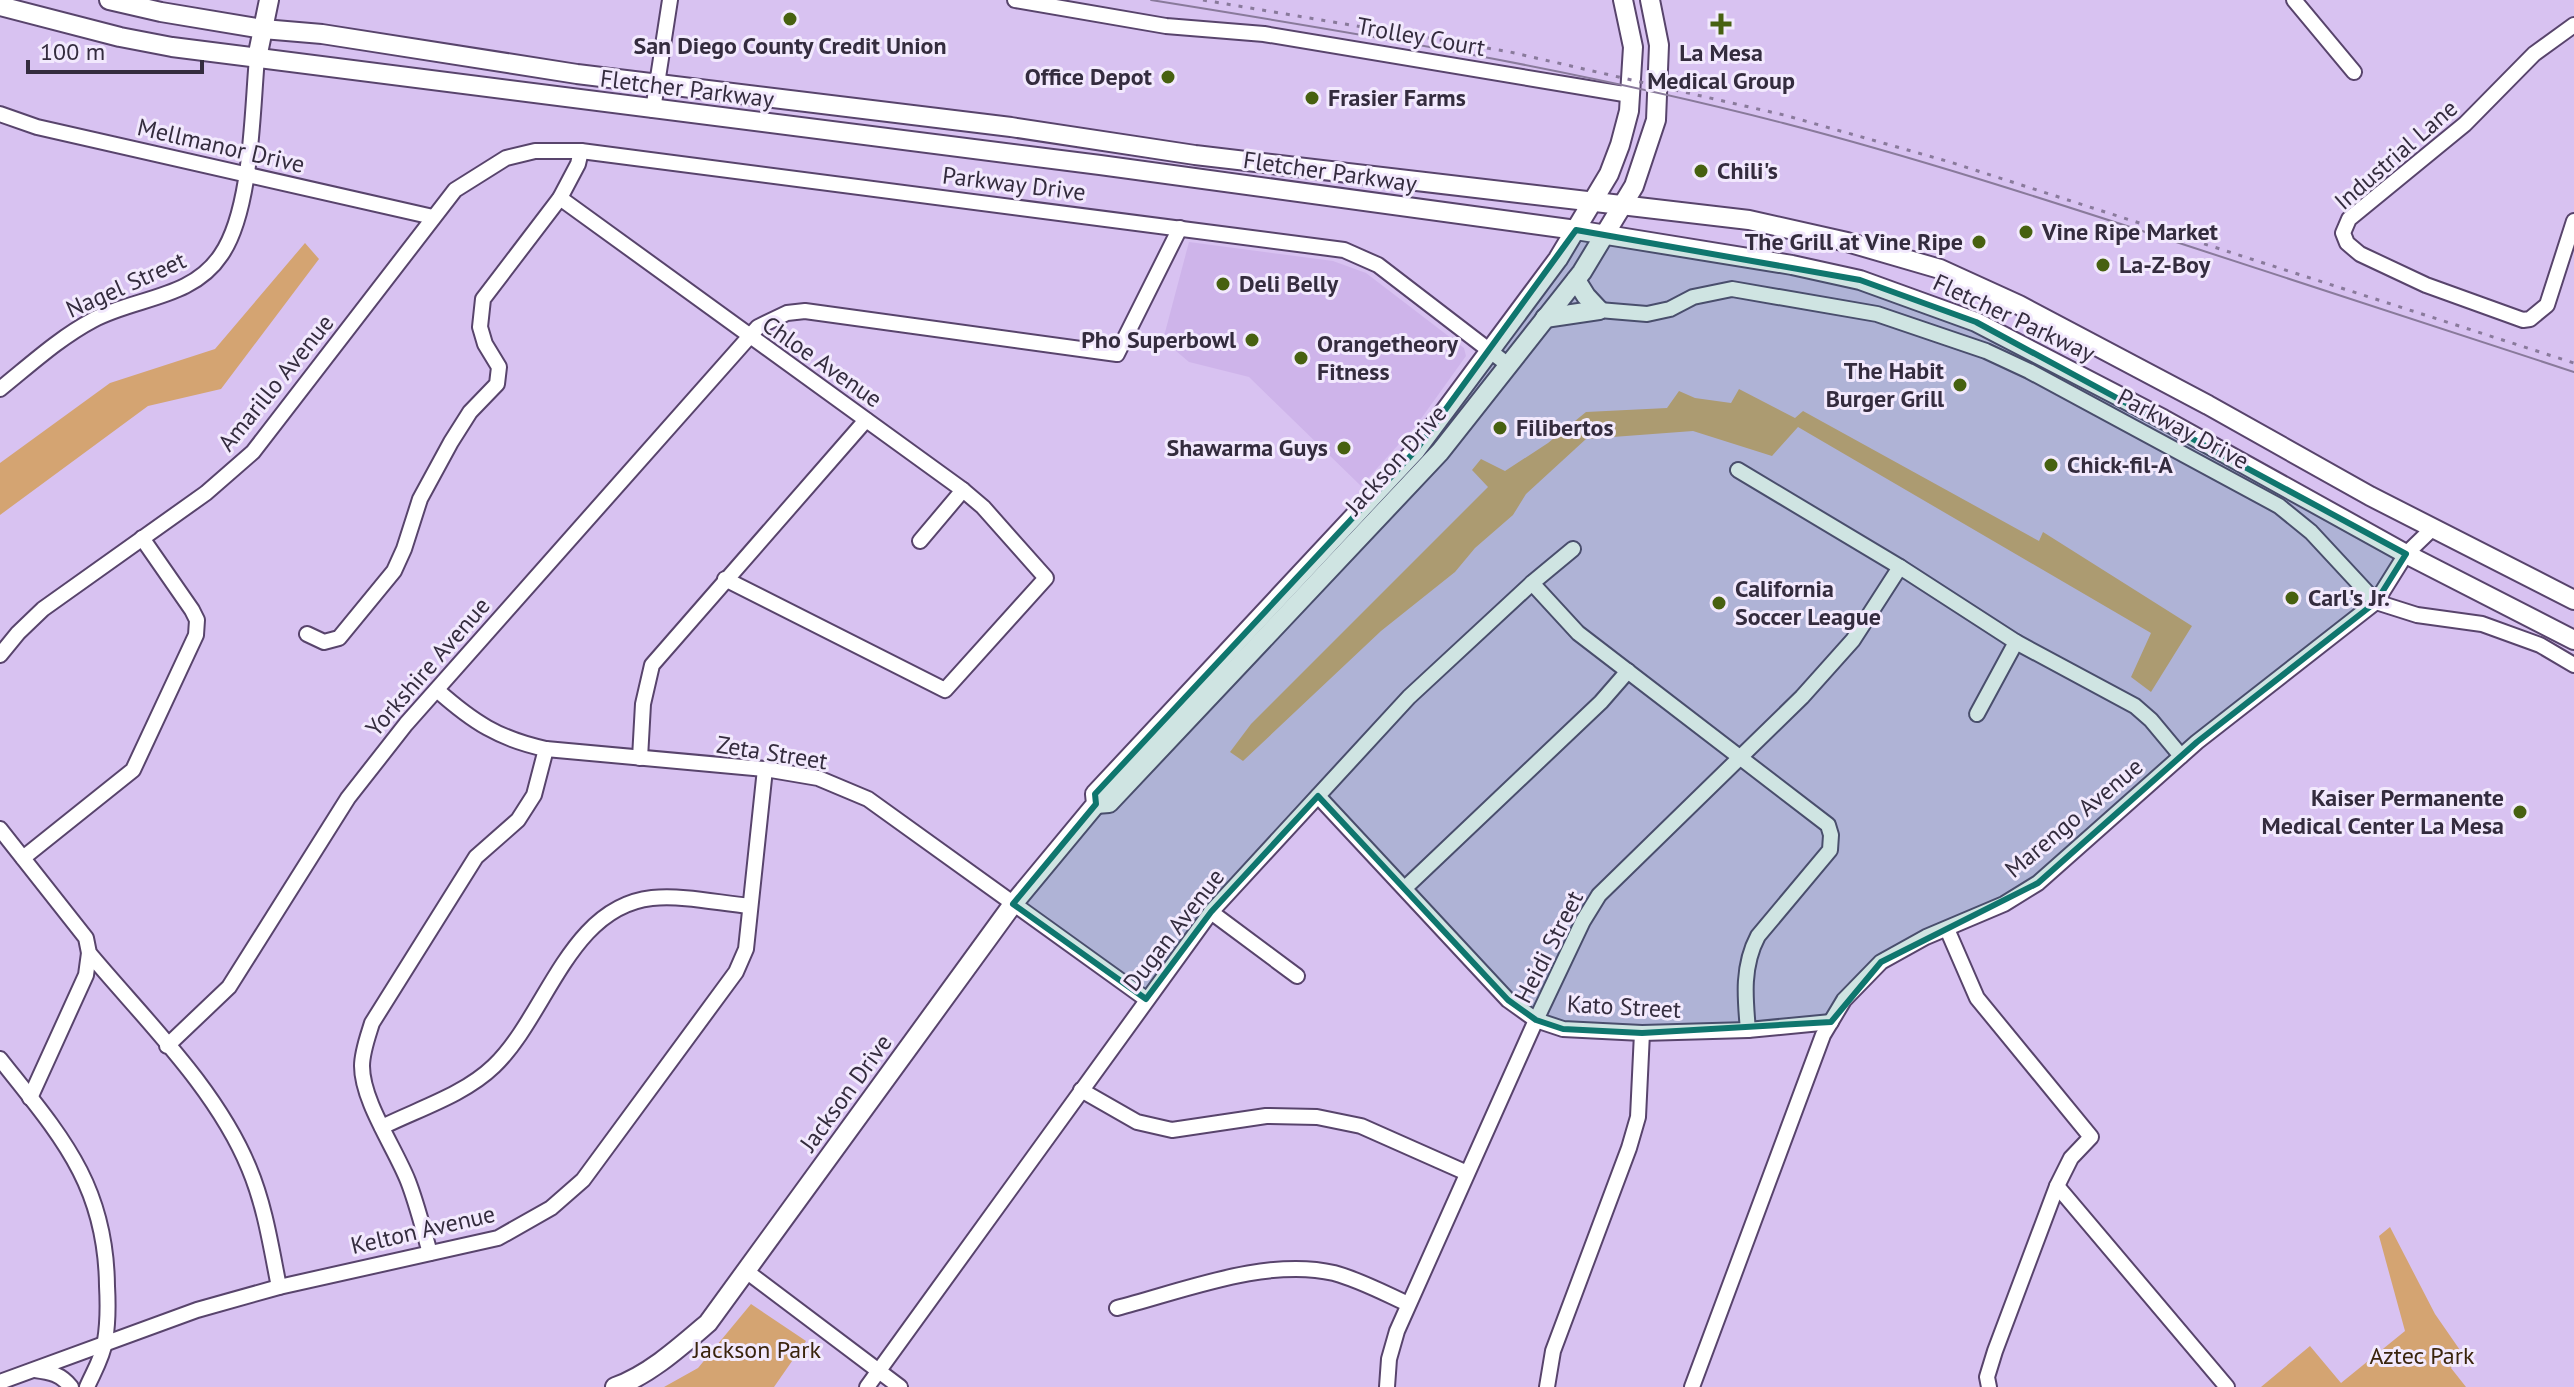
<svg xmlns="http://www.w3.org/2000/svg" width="2574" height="1387" viewBox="0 0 2574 1387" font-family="'PT Sans',sans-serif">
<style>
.built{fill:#ceb4ea}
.green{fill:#d4a472}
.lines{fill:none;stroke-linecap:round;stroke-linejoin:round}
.minor-casing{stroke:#58446c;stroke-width:18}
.major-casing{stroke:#58446c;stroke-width:22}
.minor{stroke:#fff;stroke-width:14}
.major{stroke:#fff;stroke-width:18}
.tram{stroke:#897a9b;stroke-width:2}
.rail{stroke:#897a9b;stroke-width:3;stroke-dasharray:4 8;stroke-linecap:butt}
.marked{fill:#0f766e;fill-opacity:0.2;stroke:#0f766e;stroke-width:6;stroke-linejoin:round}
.poi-dot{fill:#476110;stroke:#f2e9fd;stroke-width:3}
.labels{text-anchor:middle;stroke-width:6;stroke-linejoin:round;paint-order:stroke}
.street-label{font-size:24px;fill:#342c3e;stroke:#f2e9fd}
.poi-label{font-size:24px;font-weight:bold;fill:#342c3e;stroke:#f2e9fd;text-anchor:start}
.park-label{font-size:24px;fill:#3a240c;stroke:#f2e9fd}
</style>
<rect width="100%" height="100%" fill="#d8c2f1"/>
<!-- built -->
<path class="built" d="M1189,242l144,19 33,12 98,75 2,8 -48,67 -57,63 -112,-109 -60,-15 -26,-22z"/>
<!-- green -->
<g class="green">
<path d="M305,243l14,16 -98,130 -73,17 -148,109v-52l110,-80 105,-34z"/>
<path d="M1739,389l56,29 8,-7 236,130 4,-9 149,94 -41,66 -20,-15 20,-44 -353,-206 -26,29 -79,-25 -107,8 -60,55 -13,21 -38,33 -20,24 -74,59 -138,130 -13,-9 21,-28 237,-237 -16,-17 9,-11 24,12 43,-28 38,-31 81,-4 12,-17 16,7 36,5z"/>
<path d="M2390,1227l45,87 27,39 -11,15 15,19h-205l49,-41 31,37 64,-52 -26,-95z"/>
<path d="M751,1304l55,37 -32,46h-110l34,-19z"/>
</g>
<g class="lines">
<!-- minor casing -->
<g class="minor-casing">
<g id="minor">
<path d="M1015,0l151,26 98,8 366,61"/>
<path d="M2294,0l60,72"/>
<path d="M2574,25l-40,29 -69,70 -116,95 -6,14 4,10 13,11 66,31 97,35 7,-1 17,-14 27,-84"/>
<path d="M653,110l17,-110"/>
<path d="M0,114l37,13 396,90"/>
<path d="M560,198l403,292 20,17 63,71 -101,112 -220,-111"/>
<path d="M1599,310l48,4 23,-5 23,-12 39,-8 145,25 109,37 43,20 250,135 32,26 65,70 41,13 65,9 58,21 34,20"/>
<path d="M0,389c30,-24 59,-51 93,-69 43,-23 99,-21 128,-65 31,-45 31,-143 36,-197"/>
<path d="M1738,470l162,97 116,75 119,64 16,14 30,36"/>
<path d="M920,541l43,-51"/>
<path d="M1532,583l46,50 250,192 3,10 -1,15 -72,86c-16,30 -13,61 -10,94"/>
<path d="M307,634l17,8 15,-4 55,-67 10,-22 16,-50 31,-57 19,-30 27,-28 2,-17 -14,-23 -5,-17 3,-28 77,-101 18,-34 3,-13"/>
<path d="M0,655l18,-22 25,-24 163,-116 47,-41 202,-262 51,-32 29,-7h46l763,99 34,15 129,99"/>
<path d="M437,690c36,32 62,49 109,59l219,20 53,9 50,21 278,200"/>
<path d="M1977,714l39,-72"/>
<path d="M640,758l3,-54 9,-39 214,-245"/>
<path d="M1318,796l190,204 28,20 27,9 79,4 106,-3 83,-8"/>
<path d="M0,829l86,109 3,15c56,67 127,135 160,215 16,38 22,79 30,119"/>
<path d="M23,858l110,-88 63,-135 1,-15 -5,-10 -50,-72"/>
<path d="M1405,888l196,-186 27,-31"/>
<path d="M1211,912l86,64"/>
<path d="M1947,929l30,69 114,139 -20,21 -14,28 -62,165 -8,26 2,10"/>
<path d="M167,1046l62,-59 119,-189 58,-74 352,-397 29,-14 18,-2 312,43 63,-126"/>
<path d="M0,1059c60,76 106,125 107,227 1,18 1,37 -2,55 -2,16 -12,32 -18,46"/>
<path d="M1081,1090l56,32 35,8 94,-14 51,1 44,9 106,47"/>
<path d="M30,1098l56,-123 3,-22"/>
<path d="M382,1127c36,-18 82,-32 112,-61 53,-51 75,-159 158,-168 32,-3 66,5 98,8"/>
<path d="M2057,1186l170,201"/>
<path d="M430,1253c-7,-24 -13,-49 -22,-72 -13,-33 -46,-80 -46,-115 0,-14 6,-30 10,-43l104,-166 42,-37 16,-25 12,-46"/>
<path d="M746,1271l154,116"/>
<path d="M1117,1308c66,-17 150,-51 217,-35 26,7 50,20 74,31"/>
<path d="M35,1370c15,2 26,4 36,17"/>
<path d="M0,1382l197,-72 82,-23 219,-49 53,-30 32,-28 153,-208 10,-23 19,-180"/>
<path d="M867,1387l344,-475 198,-215 123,-114 41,-34"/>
<path d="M1387,1387l2,-28 8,-28 139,-311 47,-99 16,-26 203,-198 51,-57 47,-73"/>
<path d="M1547,1387l6,-36 76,-203 9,-31 4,-84"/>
<path d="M1692,1387l131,-352 21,-35 37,-38 45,-25 78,-33 34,-21 159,-141 179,-140 30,-48 27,-26"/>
</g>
</g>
<!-- major casing -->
<g class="major-casing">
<g id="major">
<path d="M109,0l52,12 102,17 59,5 255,40 434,53 184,28 554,65 98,22 93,27 79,36 189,100 162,91 204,104"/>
<path d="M0,6l120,31 52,10 928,118 476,65 216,35 68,15 116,42 187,97 243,135 168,86"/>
<path d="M257,58l12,-58"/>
<path d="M1576,280l10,16 13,14"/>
<path d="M1545,318l54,-8"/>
<path d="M1096,804l13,-1 331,-351 142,-180 52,-86 22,-66 3,-75 -9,-45"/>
<path d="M615,1387c34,-12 65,-40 93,-64l305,-419 83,-100 -1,-10 321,-344 142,-191 51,-85 11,-29 9,-34 4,-64 -10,-47"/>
</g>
</g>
<!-- minor -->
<use href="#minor" class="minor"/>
<!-- major -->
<use href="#major" class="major"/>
<!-- tram -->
<path class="tram" d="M1151,0c212,34 423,69 632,123 131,34 261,76 390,118 133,44 267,87 401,131"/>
<!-- rail -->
<path class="rail" d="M1203,0l307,52 274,63 166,47 624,201"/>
</g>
<!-- marked area -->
<path class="marked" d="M1576,230l284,50 116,42 430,232 -30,48 -179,140 -159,141 -157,79 -50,60 -189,11 -79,-4 -27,-9 -28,-20 -190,-204 -107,116 -65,87 -133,-95 83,-100 -1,-10 321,-344z"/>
<!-- markers -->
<g class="poi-dot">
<circle cx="790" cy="19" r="8"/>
<path d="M1717 12h8v8h8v8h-8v8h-8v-8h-8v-8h8z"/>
<circle cx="1168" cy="77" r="8"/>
<circle cx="1312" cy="98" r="8"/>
<circle cx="1701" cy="171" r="8"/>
<circle cx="2026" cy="232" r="8"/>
<circle cx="1979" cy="242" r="8"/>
<circle cx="2103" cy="265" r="8"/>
<circle cx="1223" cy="284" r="8"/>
<circle cx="1252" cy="340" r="8"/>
<circle cx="1301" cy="358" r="8"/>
<circle cx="1960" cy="385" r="8"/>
<circle cx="1500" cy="428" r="8"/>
<circle cx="1344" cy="448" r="8"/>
<circle cx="2051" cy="465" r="8"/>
<circle cx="2292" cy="598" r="8"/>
<circle cx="1719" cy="603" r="8"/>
<circle cx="2520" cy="812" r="8"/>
</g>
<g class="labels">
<!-- street labels -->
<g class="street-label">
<text transform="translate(1421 37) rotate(10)" y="8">Trolley Court</text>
<text transform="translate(687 89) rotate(7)" y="8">Fletcher Parkway</text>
<text transform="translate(221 146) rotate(13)" y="8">Mellmanor Drive</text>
<text transform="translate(2396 155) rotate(-41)" y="8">Industrial Lane</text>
<text transform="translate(1330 172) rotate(8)" y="8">Fletcher Parkway</text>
<text transform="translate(1014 184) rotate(7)" y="8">Parkway Drive</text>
<text transform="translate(126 285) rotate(-24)" y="8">Nagel Street</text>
<text transform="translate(2014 318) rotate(25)" y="8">Fletcher Parkway</text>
<text transform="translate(822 362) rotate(35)" y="8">Chloe Avenue</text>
<text transform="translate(276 383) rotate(-51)" y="8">Amarillo Avenue</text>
<text transform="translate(2183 429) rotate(28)" y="8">Parkway Drive</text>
<text transform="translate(1396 460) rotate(-48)" y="8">Jackson Drive</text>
<text transform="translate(428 667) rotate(-49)" y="8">Yorkshire Avenue</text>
<text transform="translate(772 753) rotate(9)" y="8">Zeta Street</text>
<text transform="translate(2074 818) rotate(-40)" y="8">Marengo Avenue</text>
<text transform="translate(1174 930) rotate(-52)" y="8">Dugan Avenue</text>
<text transform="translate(1549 947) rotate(-63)" y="8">Heidi Street</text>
<text transform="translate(1624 1007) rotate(3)" y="8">Kato Street</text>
<text transform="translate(846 1093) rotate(-54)" y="8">Jackson Drive</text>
<text transform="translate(423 1230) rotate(-13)" y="8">Kelton Avenue</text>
</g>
<!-- poi labels -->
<g class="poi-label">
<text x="790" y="54" text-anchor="middle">San Diego County Credit Union</text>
<text x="1721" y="61" text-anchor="middle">La Mesa<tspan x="1721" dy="28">Medical Group</tspan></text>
<text x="1152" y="85" text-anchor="end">Office Depot</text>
<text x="1328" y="106">Frasier Farms</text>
<text x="1717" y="179">Chili's</text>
<text x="2042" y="240">Vine Ripe Market</text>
<text x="1963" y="250" text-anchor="end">The Grill at Vine Ripe</text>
<text x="2119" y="273">La-Z-Boy</text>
<text x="1239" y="292">Deli Belly</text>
<text x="1236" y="348" text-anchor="end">Pho Superbowl</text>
<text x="1317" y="352">Orangetheory<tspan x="1317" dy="28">Fitness</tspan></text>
<text x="1944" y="379" text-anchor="end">The Habit<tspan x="1944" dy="28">Burger Grill</tspan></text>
<text x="1516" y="436">Filibertos</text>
<text x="1328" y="456" text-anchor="end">Shawarma Guys</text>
<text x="2067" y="473">Chick-fil-A</text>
<text x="1735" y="597">California<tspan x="1735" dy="28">Soccer League</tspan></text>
<text x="2308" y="606">Carl's Jr.</text>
<text x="2504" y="806" text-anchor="end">Kaiser Permanente<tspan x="2504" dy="28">Medical Center La Mesa</tspan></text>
</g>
<!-- park labels -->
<g class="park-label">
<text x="757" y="1358">Jackson Park</text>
<text x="2422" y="1364">Aztec Park</text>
</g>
</g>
<!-- scale -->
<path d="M28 60v12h174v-12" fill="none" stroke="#342c3e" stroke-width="4"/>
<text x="40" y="60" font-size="24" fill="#342c3e" stroke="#f2e9fd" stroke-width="6" paint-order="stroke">100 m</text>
</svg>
